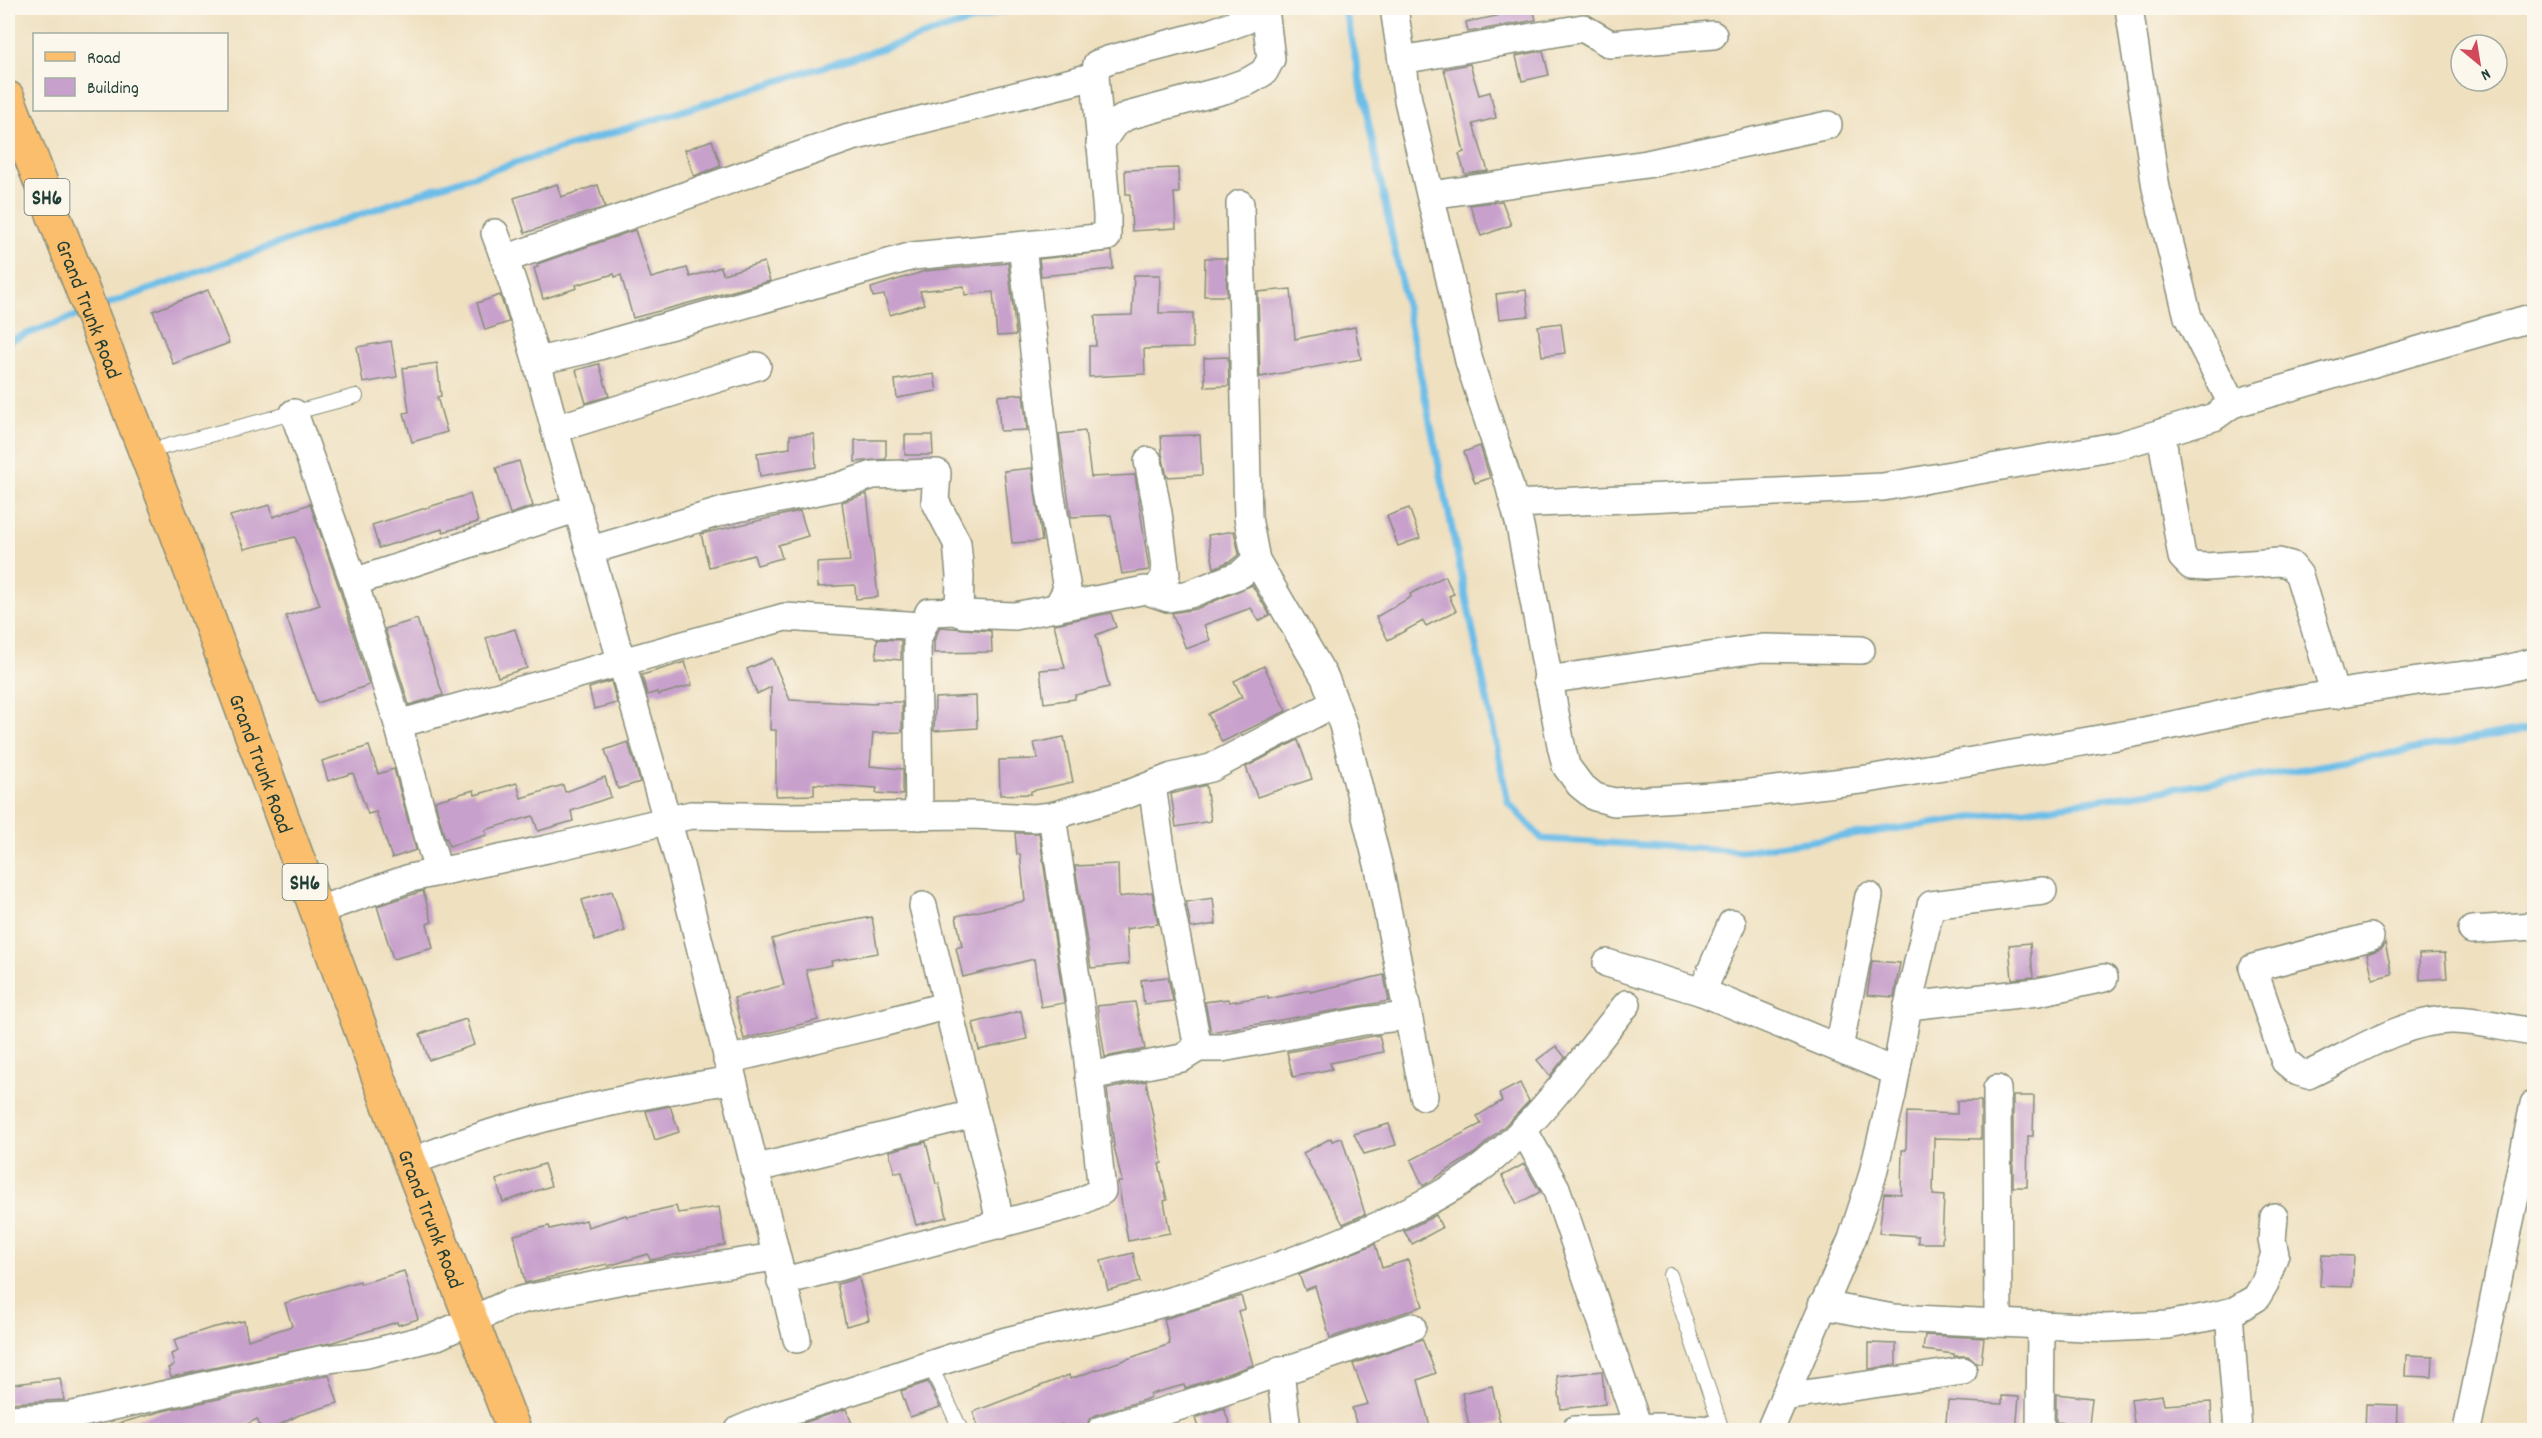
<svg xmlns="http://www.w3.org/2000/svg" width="2542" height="1438" viewBox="0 0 2542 1438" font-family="Dekko,sans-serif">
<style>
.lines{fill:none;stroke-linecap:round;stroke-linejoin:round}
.stream{stroke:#6cbde8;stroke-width:7}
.building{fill:#c8a0cc}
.service-casing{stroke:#878e7a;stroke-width:16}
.minor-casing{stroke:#878e7a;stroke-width:30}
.primary-casing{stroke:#878e7a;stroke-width:36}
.service{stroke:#fff;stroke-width:14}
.minor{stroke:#fff;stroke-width:27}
.primary{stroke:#fabe6d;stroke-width:33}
.labels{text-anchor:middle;stroke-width:4.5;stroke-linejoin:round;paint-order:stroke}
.shield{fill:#fbf7ec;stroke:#61756b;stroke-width:1.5}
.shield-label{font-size:21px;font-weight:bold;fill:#1f3d34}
.street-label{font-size:22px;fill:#1f3d34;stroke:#fbf7ec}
</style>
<rect width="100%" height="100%" fill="#fbf7ec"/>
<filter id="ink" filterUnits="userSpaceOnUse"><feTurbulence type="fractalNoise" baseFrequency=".0167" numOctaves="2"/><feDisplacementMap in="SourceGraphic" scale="12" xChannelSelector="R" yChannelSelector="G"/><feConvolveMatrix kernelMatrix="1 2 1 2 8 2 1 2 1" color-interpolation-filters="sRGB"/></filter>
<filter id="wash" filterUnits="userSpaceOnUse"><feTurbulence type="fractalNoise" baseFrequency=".008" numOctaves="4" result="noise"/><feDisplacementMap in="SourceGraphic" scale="24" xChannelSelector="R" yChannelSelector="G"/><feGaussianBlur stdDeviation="1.35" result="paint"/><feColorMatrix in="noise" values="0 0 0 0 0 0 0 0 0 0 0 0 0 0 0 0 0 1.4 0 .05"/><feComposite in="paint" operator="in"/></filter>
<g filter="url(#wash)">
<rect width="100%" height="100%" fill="#efe0c0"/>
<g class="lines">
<!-- stream -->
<g class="stream">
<path d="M1342,8l6,14 160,780 34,37 200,12 532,-77 260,-46"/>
<path d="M97,308l338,-120 577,-180"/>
<path d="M8,341l73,-27"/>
</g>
</g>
<g id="blocks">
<!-- building -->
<g class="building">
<path d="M1496,8h37l3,12 -68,12 -2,-10 31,-6z"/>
<path d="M1543,51l6,24 -27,6 -6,-25z"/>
<path d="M1470,64l9,31 11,-3 6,26 -23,6 15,47 -23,3 -6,-20 5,-2 -20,-83z"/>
<path d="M712,140l9,26 -27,10 -9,-26z"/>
<path d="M1178,168l1,25h-5l2,35 -44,3 -2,-37h-4l-1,-24z"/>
<path d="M557,184l4,13 37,-12 7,22 -80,26 -11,-35z"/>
<path d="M1502,201l9,24 -30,11 -11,-31z"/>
<path d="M635,230l16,48 36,-10 3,9 31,-10 2,7 41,-12 6,19 -137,37 -12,-43 -6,2 -1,-3 -38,11 1,3 -34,11 -9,-31 4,-1 -1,-3z"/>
<path d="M1112,251l1,18 -72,7 -2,-17z"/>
<path d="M1205,258h21l1,38h-23z"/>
<path d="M1008,263l8,72 -19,1 -4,-44 -28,3 -1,-9 -44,5 4,13 -34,11 -6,-20 -11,2 -2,-9 54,-17z"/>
<path d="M1134,275h26l-1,38h34v35l-49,1 1,25 -56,3v-31h7l-1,-30 37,-1z"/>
<path d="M1291,289l4,50 60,-12 6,32 -101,18 -2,-85z"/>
<path d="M208,290l21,53 -56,21 -20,-53z"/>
<path d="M1526,290l3,26 -30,3 -3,-25z"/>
<path d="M500,295l9,27 -24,8 -8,-27z"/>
<path d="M1561,323l4,30 -23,3 -4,-30z"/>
<path d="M391,341l6,36 -34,6 -6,-36z"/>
<path d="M1228,357l1,29 -24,1 -1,-29z"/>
<path d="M437,363l4,33 -4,1 10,35 -35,10 -8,-29 5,-1 -6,-44z"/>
<path d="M599,364l10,32 -23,7 -10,-33z"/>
<path d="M934,374l3,17 -40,7 -2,-18z"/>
<path d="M1023,394l4,36 -27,1 -2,-35z"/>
<path d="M1085,431l6,46 44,-2 14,95 -27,4 -11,-59 -40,2 -12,-83z"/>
<path d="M814,434l2,33 -56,9 -3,-23 33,-5v-13z"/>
<path d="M905,435h27l1,20h-28z"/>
<path d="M1200,435l2,40 -35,2 -5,-23 -1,-18z"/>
<path d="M855,440h31v19l-31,3z"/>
<path d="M1480,446l10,32 -15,5 -11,-31z"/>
<path d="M519,461l14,45 -23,8 -14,-46z"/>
<path d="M1032,468l10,73 -30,2 -8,-72z"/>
<path d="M470,494l8,28 -35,10 -1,-3 -63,19 -7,-23z"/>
<path d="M867,494l11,103 -22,2 -1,-14 -37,2 -1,-24 33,-2 -8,-59z"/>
<path d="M310,504l29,83 30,98 -52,18 -31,-87 34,-11 -25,-68 -51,12 -14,-33 40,-11 3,12z"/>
<path d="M1409,508l11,30 -22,8 -11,-30z"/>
<path d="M800,511l8,25 -30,9 4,13 -25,7 -3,-10 -45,12 -8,-33z"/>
<path d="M1234,531l5,23 -7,6 -18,8 -6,-33z"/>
<path d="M1445,576l9,18 -5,2 7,15 -30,15 -3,-5 -35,19 -12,-23 35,-20 -1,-3z"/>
<path d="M1252,585l18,30 -11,6 -8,-13 -47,17 6,15 -24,9 -14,-36 24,-4z"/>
<path d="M1111,613l5,14 -20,8 13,52 -34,8v4l-31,4 -4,-33 25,-2 -11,-44z"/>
<path d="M417,619l26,76 -34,10 -24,-76z"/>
<path d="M940,627l51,4 1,21 -58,1v-12z"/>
<path d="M515,629l12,39 -29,9 -12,-39z"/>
<path d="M877,639l24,1v20l-25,-2z"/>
<path d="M772,658l18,42 86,4v-2h26v30l-29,1 -3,33 33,3v26l-27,-2 1,-5 -63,-4v11l-38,1v-66h-6l1,-43 -14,7 -10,-25z"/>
<path d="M685,662l7,23 -34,10 -1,-3 -10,3 -5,-20z"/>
<path d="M1264,666l22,45 -64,31 -14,-28 34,-17 -8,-16z"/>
<path d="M611,681l6,22 -23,6 -5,-21z"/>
<path d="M976,696l1,32 -43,3 1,-33z"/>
<path d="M1064,737l9,45 -42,9v3l-31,1 -1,-35 39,-1 -4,-16z"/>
<path d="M1298,740l14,39 -55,18 -11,-30z"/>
<path d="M628,742l12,40 -22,7 -13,-39z"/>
<path d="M369,746l9,28 16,-5 22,81 -24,8 -16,-46 -8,2 -15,-41 -25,8 -6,-20z"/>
<path d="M605,777l6,20 -40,14 2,10 -35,10 -5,-15 -48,14 2,5 -38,11 -2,-8 -2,1 -10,-38 39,-11 1,5 42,-12 4,15 42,-13 2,7z"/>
<path d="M1206,785l5,36 -35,6 -5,-33z"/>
<path d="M1015,833h24l25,170 -23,4 -7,-48 -71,18 -7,-29 6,-2 -6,-30 69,-15 -5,-47h-3z"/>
<path d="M1118,864l1,33 33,-5 6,32 -32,5 3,35 -38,4 -16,-102z"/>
<path d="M423,891l9,31 -5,2 6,24 -40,11 -16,-53z"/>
<path d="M612,891l13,40 -30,10 -13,-41z"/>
<path d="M1213,898l3,26 -25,4 -5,-26z"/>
<path d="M872,917l6,36 -47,8 1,4 -26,5 12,50 -74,19 -10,-41 50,-13 -12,-46 31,-9z"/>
<path d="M2030,943l3,34 -21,2 -3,-34z"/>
<path d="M2385,943l7,31 -19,5 -6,-25 14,-5z"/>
<path d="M2445,953l2,25 -27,2 -1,-26z"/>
<path d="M1872,961l28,2 -6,34 -27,-2z"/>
<path d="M1384,975l5,26 -178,31 -6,-30 23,-3 1,3 39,-6v3l42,-9v2z"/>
<path d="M1168,977l5,24 -29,3 -3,-24z"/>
<path d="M1135,1002l10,47 -40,8 -8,-51z"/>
<path d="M1021,1011l6,28 -48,11 -6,-27z"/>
<path d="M466,1019l8,26 -45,15 -9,-26z"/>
<path d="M1379,1035l4,17 -53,11 2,6 -39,8 -6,-25z"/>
<path d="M1556,1046l9,11 -15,19 -13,-16z"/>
<path d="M1146,1081l16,82 -3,1 8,36 -3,1 6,32 -42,8 -10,-59h4l-8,-36 -7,-57z"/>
<path d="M1520,1083l9,18 -16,17 -38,35 -52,33 -12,-26 70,-36 -4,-8 25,-15 -3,-7z"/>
<path d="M2013,1096h21l-1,40h-5l-1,51h-14z"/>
<path d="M1957,1101h24v38l-47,-1 -1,57 11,1 -2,47h-24v-7l-39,-3 5,-40 17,1 1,-44h4l1,-38 50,2z"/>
<path d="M670,1106l9,26 -24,8 -9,-29z"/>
<path d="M1389,1124l7,21 -32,9 -10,-20z"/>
<path d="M1331,1138l1,3 10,-3 23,76 -22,10 -40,-71z"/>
<path d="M926,1142l10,42 3,-1 8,34 -31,8 -14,-53 -7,1 -6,-22z"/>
<path d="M544,1164l7,22 -48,16 -7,-22z"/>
<path d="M1524,1164l16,28 -23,12 -15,-28z"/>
<path d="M676,1206l2,7 41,-6 6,38 -75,15 -2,-6 -40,12 -1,-2 -82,19 -11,-48 35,-9 1,3 36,-9 2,7 38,-12 1,2z"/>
<path d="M1436,1215l6,13 -30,16 -8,-13z"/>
<path d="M1375,1244l7,24 26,-8 15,46 -93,32 -15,-52 -10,4 -6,-15z"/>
<path d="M1133,1253l7,29 -32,8 -7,-29z"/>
<path d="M2322,1255l32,1 -2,31 -32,-1z"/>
<path d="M404,1271l14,48 -20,6 -1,-3 -67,21 -159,34 -3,-9 6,-3 -3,-11 7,-3 -4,-11 37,-12 33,-7 4,19 44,-14 -7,-23 75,-22v3z"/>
<path d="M859,1278l10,42 -23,6 -9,-42z"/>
<path d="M1241,1296l4,13 -7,2 15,54 -68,23 -1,-3 -34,9 1,3 -7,3 -48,15 -7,5 -3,11h-23l-1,-7 -17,7h-65l-7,-19 96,-37 1,4 100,-35 -6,-25z"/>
<path d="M1925,1335l59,3 -3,25h-5l-8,-7h-14v-2l-31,-4z"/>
<path d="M1422,1339l14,34 -18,7 13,51h-73l-6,-23 16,-4 -15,-40z"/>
<path d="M1869,1343l27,1v21l-27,4z"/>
<path d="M2406,1355l27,1 -1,21 -27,-1z"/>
<path d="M1602,1371l3,33 -44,5 -4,-33z"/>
<path d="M329,1375l9,28 -39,12 -32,16h-5l-5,-12 -24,12h-119l-1,-6 50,-14z"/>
<path d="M60,1378l4,22 -56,3v-18z"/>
<path d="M928,1382l12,25 -30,10 -9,-26z"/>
<path d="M1492,1386l8,37 -30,7 -8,-37z"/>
<path d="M2056,1394l36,4 -3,27 -33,-3z"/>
<path d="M2162,1395l2,10 47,-3 1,23 -77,6 -4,-32z"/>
<path d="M2002,1396l17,1 -3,34h-71l3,-30 54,3z"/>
<path d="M2366,1404l32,1 -1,26h-32z"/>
<path d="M1224,1408l8,23h-33l-4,-13z"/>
<path d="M846,1409l9,22h-71l13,-6z"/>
</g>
</g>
</g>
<g filter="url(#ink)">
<use href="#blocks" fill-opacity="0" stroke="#878e7a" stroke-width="1.5"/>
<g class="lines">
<!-- service casing -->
<g class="service-casing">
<g id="service">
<path d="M145,452l211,-56"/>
<path d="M1670,1275l52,155"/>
<path d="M930,1365l31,65"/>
</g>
</g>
<!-- minor casing -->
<g class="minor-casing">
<g id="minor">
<path d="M1394,8l14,92 61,261 40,123 11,42 41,219 5,21 14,19 15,12 19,5 129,-8 125,-15 272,-47 131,-28 153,-24 69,-8 41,-10"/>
<path d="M2129,8l27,180 32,129 44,87 302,-87"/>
<path d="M1402,60l181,-32 27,16 103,-9"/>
<path d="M1100,144l14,-20 13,-8 97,-26 25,-9 15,-9 7,-13 -6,-50"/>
<path d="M1431,195l216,-31 181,-39"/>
<path d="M1240,204l8,314 8,42 69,118 18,47 36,143 45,228"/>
<path d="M495,233c26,68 45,137 63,208l122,424 117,474"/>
<path d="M1022,246l28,245 17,98 -10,19"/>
<path d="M505,259l344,-121 246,-62"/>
<path d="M538,361l47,-11 328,-94 194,-19v-22l-12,-139 2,-12 14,-5 99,-26 36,-13 21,-12"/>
<path d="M294,413l60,169 44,142 40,148"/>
<path d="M555,429l202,-63"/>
<path d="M2161,433l21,124 9,9 15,1 73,-5 12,3 8,10 36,120"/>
<path d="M1148,461l10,52 8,62 -12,18"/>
<path d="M1514,504l369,-17 238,-42 93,-28 18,-13"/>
<path d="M591,550l136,-40 110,-23 36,-12 64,-2 -2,28 22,42 3,33 -1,35"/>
<path d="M354,582l224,-74"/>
<path d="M1547,680l216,-32 98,2"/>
<path d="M398,724l387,-107 137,9"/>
<path d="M1152,785l14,98 32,165"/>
<path d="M919,816l-2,-176 12,-28 30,-1 3,3 53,2 130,-26 23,8 22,-4 51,-20 15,-14"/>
<path d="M923,906l72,292 5,27"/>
<path d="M316,911l94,-33 137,-29 144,-34 100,2 181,-2 62,3 18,-2 79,-23 41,-16 39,-9 122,-64"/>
<path d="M2472,930l62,-4"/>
<path d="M2370,937l-117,31 32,93 13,11 10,3c43,-20 96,-56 145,-55 27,0 55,9 81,12"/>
<path d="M1607,963l95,29 194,80"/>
<path d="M1702,992l30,-69"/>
<path d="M1908,1006l23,-101 112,-14"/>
<path d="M1839,1048l30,-152"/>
<path d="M727,1060l155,-37 66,-18"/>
<path d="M1089,1076l93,-18 16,-10h24l142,-27 43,-5"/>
<path d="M1997,1089l1,234"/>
<path d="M1524,1131l32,57 82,239"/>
<path d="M410,1162c30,-11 61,-23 92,-32 75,-23 153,-38 230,-50"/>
<path d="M754,1169l219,-55"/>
<path d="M781,1282l294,-78 27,-13 -15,-139 -35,-236"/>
<path d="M1822,1305l71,13 213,10 62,-3 45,-9 21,-5 22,-13 9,-15 10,-29 -3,-14 2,-23"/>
<path d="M2229,1313l9,117"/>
<path d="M1280,1371l7,59"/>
<path d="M1784,1397l179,-26"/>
<path d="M8,1419l61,-3 251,-56 47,-6 70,-18 70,-32 18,-5 98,-19 152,-23"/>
<path d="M739,1430l36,-15c77,-22 151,-51 228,-73 47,-13 95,-20 142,-34 81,-22 163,-50 239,-85 35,-17 71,-34 101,-58 56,-45 97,-106 142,-161"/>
<path d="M1101,1430l86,-26 225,-77"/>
<path d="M1575,1430l83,-3 57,3"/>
<path d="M1770,1430l82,-191 20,-62 20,-82 16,-89 130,-14 66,-14"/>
<path d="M2040,1430l1,-106"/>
<path d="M2467,1430l67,-326"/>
</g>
</g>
<!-- primary casing -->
<g class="primary-casing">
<g id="primary">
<path id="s1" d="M8,98l167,430 235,634 104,268"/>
</g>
</g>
<!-- service -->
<use href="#service" class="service"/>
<!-- minor -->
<use href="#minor" class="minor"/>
<!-- primary -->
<use href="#primary" class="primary"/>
</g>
</g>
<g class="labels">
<!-- shield labels -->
<g class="shield">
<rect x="24.5" y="179" width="45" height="36" rx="4.5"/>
<rect x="282.5" y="864" width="45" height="36" rx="4.5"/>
</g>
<g class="shield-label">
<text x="47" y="204">SH6</text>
<text x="305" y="889">SH6</text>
</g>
<!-- street labels -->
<g class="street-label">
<text dy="8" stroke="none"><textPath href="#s1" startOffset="226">Grand Trunk Road</textPath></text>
<text dy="8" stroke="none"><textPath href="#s1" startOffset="712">Grand Trunk Road</textPath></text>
<text dy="8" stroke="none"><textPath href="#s1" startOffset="1198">Grand Trunk Road</textPath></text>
</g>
</g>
<!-- margin -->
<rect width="2542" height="1438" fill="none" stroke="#fbf7ec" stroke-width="30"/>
<!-- legend -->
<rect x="33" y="33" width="195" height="78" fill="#fbf7ec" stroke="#a3ada2" stroke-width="1.5"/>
<rect x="45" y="52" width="30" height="9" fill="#fabe6d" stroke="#a3ada2" stroke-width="1.5"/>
<text x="87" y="63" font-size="18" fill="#1f3d34">Road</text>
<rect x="45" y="78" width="30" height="18" fill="#c8a0cc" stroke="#a3ada2" stroke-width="1.5"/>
<text x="87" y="93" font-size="18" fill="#1f3d34">Building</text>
<!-- north arrow -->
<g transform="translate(2479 63) rotate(150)"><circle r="28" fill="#fbf7ec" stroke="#a3ada2" stroke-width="1.5"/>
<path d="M0-4.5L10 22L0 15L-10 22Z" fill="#d1495b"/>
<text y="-9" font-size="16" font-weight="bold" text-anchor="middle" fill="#1f3d34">N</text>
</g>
</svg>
